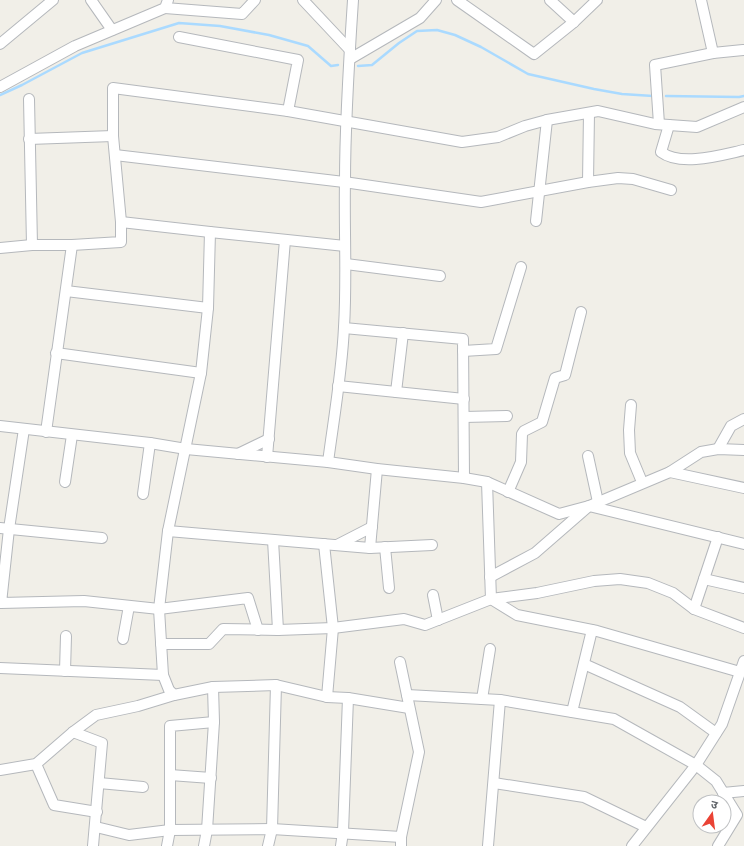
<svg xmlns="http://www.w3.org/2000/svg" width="744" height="846" viewBox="0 0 744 846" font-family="'Varela Round','Noto Sans Devanagari',sans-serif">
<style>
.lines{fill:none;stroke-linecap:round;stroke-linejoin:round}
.stream{stroke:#aadaff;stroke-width:2.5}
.minor-casing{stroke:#b5b8bc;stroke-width:12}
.minor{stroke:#fff;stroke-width:10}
</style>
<rect width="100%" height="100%" fill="#f1efe8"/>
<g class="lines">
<!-- stream -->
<g class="stream">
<path d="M358,66l14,-1 27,-22 18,-12 20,-1 18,5 26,12 47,27 66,15 28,5 31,2"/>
<path d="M0,95l22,-10 60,-32 97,-30 41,3 49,9 39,11 23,20 7,-1"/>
<path d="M666,96l73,1 5,-1"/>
</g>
<!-- minor casing -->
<g class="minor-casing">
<g id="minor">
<path d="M91,0l21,30"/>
<path d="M303,0l47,50"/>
<path d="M457,0l77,54 40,-32 23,-22"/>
<path d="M550,0l24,22"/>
<path d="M701,0l12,53"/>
<path d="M165,8l77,6 13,-14"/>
<path d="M179,37l119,23 -10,51"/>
<path d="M0,44l53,-44"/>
<path d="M350,59l70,-41 16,-18"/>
<path d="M0,87l75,-41 90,-38 3,-8"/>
<path d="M29,99l3,146"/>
<path d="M659,124l-4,-59 58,-12 30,-3"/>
<path d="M669,125l-8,27c20,15 60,3 83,-2"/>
<path d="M29,139l84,-3"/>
<path d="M115,155l229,27 137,20 107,-20 30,-4 15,1 38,11"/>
<path d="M588,182l1,-69"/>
<path d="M536,221l11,-101"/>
<path d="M121,222l89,10 135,14"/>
<path d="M0,248l32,-3h40l49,-3v-20l-8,-86v-48l175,23 174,31 36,-5 27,-11 22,-6 51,-9 57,13 42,3 47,-20"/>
<path d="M346,264l94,12"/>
<path d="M66,291l142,17"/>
<path d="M344,328l119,11 1,139"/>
<path d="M463,351l33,-2 25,-82"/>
<path d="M56,353l145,20"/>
<path d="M338,386l126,13"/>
<path d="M396,392l7,-59"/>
<path d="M631,405l-2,25 1,23 12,29"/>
<path d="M464,417l43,-1"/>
<path d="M0,426l150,17 36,6 142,13 49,7 87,9 23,4 72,32 30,-8 155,38"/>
<path d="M24,429l-15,100 -8,74 83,-2 75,8 89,-11 10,32"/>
<path d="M46,432l26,-187"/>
<path d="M718,449l13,-23 13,-7"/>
<path d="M238,454l31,-15"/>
<path d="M588,456l10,46"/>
<path d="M267,457l18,-217"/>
<path d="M328,462c6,-45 14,-90 16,-135 3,-49 0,-97 1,-146 0,-60 4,-121 8,-181"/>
<path d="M670,472l74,16"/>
<path d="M65,482l7,-47"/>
<path d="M487,482l4,117 26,16 80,16 143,41"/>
<path d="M508,492l13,-30 1,-28 2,-3 18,-9 13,-44 10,-3 16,-63"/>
<path d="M143,494l7,-51"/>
<path d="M0,528l102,10"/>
<path d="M168,531l202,17 62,-3"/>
<path d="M273,540l5,90"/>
<path d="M324,544l9,84 -6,69"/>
<path d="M337,545l35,-18"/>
<path d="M385,547l4,41"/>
<path d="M370,548l7,-79"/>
<path d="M490,577l45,-24 54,-47 81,-34 31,-20 17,-3 26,1"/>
<path d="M704,579l40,9"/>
<path d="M433,595l5,25"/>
<path d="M694,609l24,-72"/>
<path d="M123,639l6,-33"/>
<path d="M161,644h48l14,-15 55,1 55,-2 71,-9 21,6 66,-26 46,-6 57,-12 26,-2 28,4 25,10 21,16 50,19"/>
<path d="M400,662l19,90 -18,85v9"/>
<path d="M584,664l96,43 36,26"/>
<path d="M0,668l163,7"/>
<path d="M65,671l1,-35"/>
<path d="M174,695l-5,-5 -6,-15 -4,-66 9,-78 33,-158 7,-65 2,-76"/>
<path d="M407,695l93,5 114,19 82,46 20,16 21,34 -19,31"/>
<path d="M482,699l8,-50"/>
<path d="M572,712l20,-82"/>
<path d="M73,732l29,11 -9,103"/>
<path d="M36,764l18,41 43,7"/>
<path d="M0,770l36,-6 37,-32 23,-17 42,-9 36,-11 39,-8 63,-2 51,12 21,1 61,10"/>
<path d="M170,775l41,3"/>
<path d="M99,783l44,4"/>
<path d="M494,783l90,14 62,30"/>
<path d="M723,793l21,-2"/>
<path d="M96,827l33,8 41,-5 102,-1 129,8"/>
<path d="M167,846l3,-16v-104l44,-4"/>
<path d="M204,846l3,-16 7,-108 -1,-35"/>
<path d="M268,846l4,-17 4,-144"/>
<path d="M341,846l2,-14 5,-134"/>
<path d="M488,846l12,-146"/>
<path d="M632,846l64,-81 26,-41 22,-63"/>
</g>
</g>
<!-- minor -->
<use href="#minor" class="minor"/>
</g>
<!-- north arrow -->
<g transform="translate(712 814) rotate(14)"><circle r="19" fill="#ffffff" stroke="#bfc1c3"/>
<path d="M0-3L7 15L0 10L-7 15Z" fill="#ea4335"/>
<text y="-6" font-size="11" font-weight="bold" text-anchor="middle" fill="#5f6368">उ</text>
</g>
</svg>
